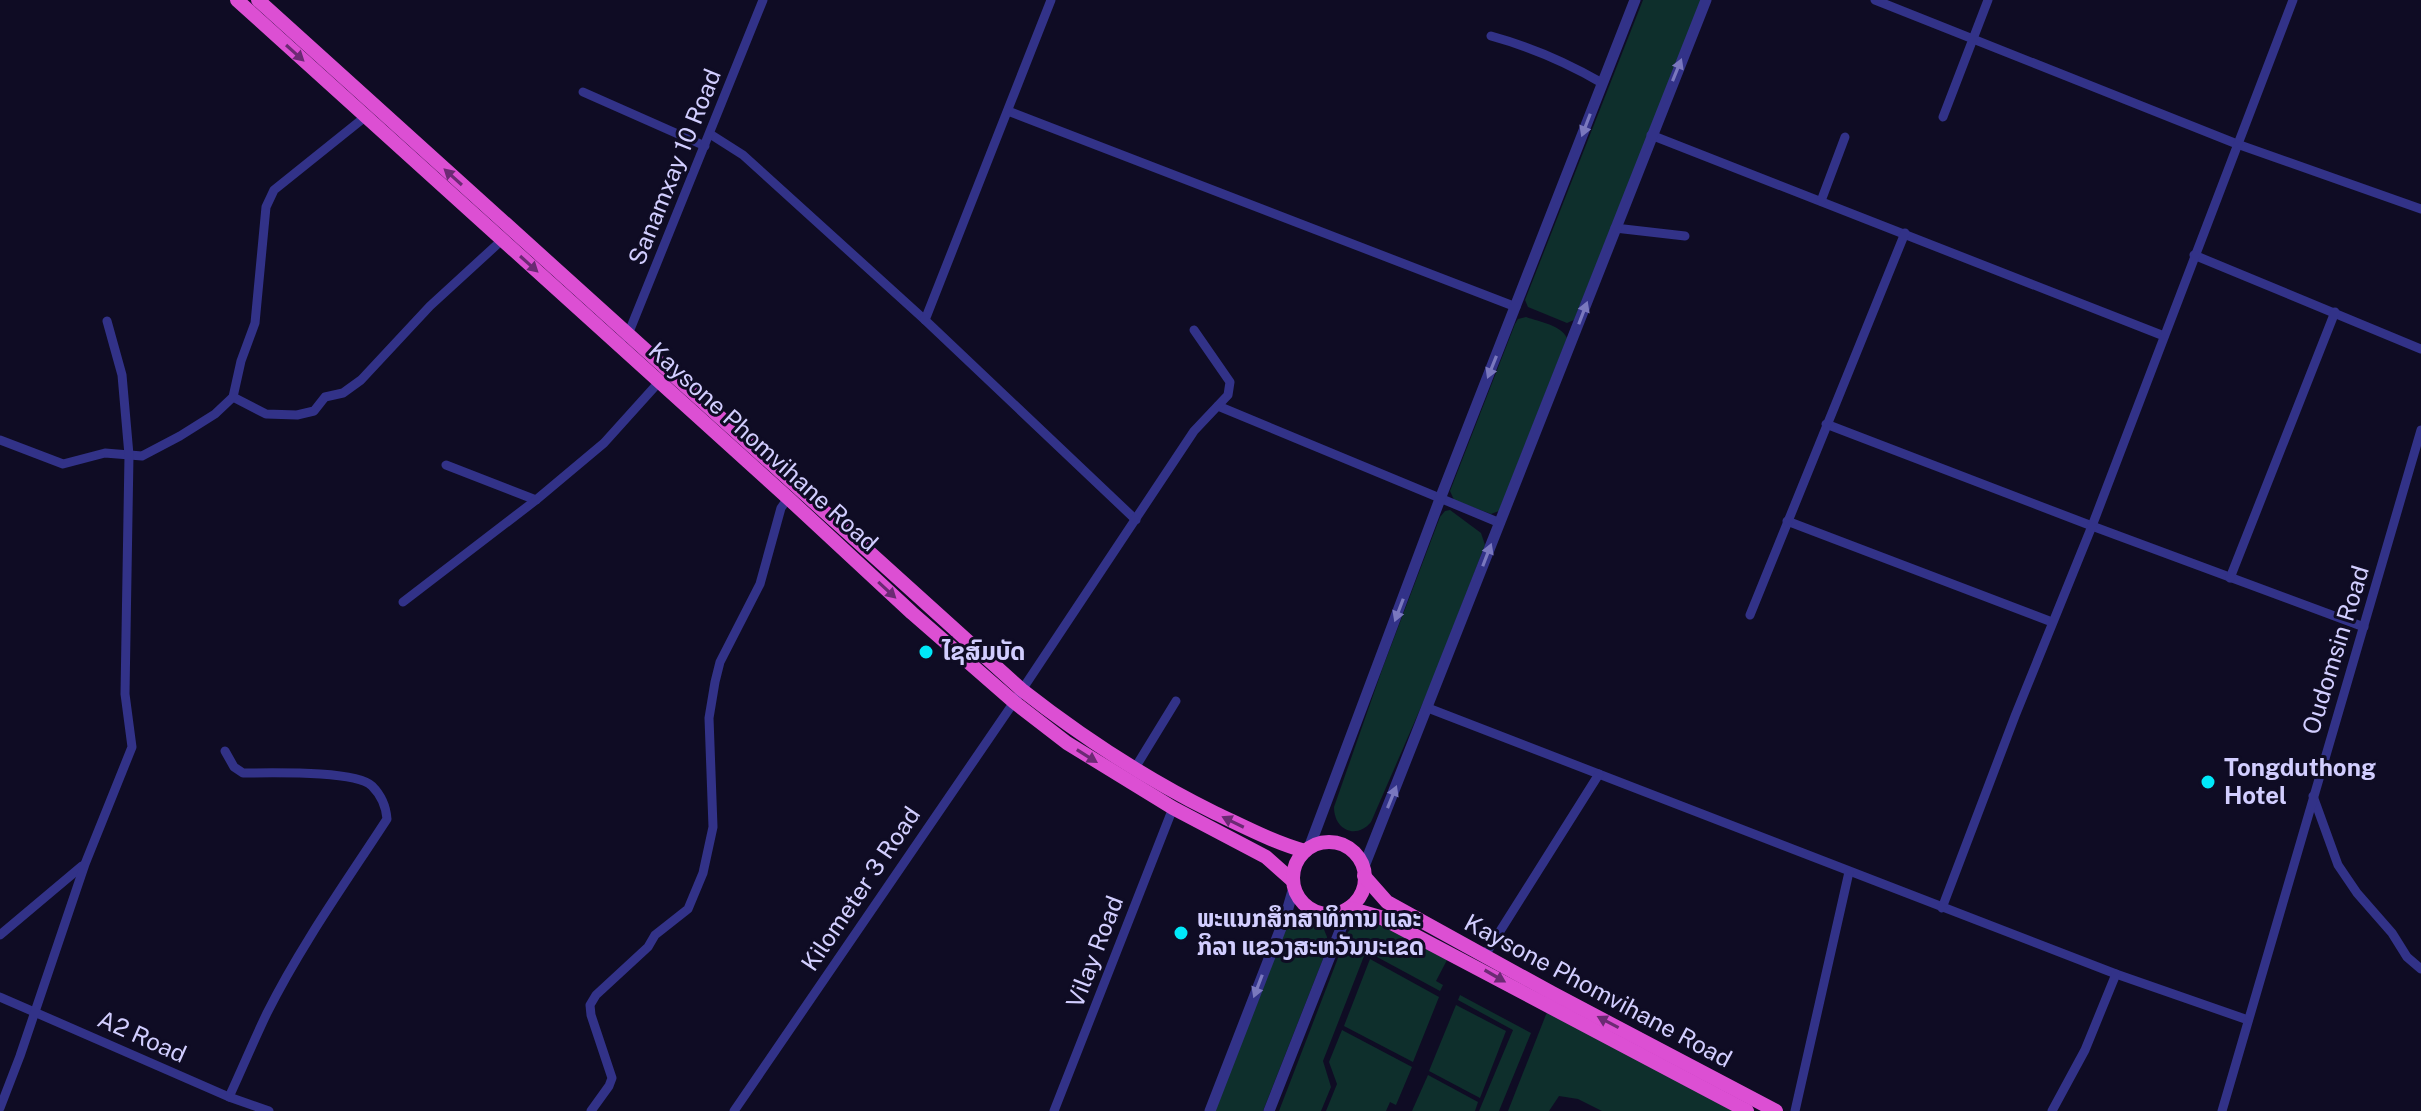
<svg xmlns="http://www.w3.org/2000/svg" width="2421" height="1111" viewBox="0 0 2421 1111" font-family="'Public Sans','Noto Sans Lao',sans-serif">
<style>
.green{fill:#0e2f2c}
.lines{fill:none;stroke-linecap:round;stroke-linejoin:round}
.minor{stroke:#323288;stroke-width:9}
.tertiary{stroke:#323288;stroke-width:11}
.trunk{stroke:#dc4fd3;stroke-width:14}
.oneway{fill:#6b2a73}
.oneway2{fill:#7a78be}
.poi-dot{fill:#00e9f9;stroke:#0f0c24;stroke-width:3}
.labels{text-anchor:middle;stroke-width:6;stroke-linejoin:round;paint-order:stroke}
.street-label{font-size:24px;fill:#d2ceff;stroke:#0f0c24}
.poi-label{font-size:24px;font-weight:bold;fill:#d2ceff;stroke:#0f0c24;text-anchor:start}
</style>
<rect width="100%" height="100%" fill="#0f0c24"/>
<!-- green -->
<g class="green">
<path d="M1643,0h59l-128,320 -7,3 -39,-16 -3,-7z"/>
<path d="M1526,317c14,5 35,8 41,21l-68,173 -8,3 -37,-14 -4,-9 65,-167 3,-5z"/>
<path d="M1450,510l31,23 4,12 -54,139 -60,138c-15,18 -37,8 -37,-15l49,-140 57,-150 5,-6z"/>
<path d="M1369,919l78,41 -11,21 7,4 -3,6 -74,-40 -43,110 8,26 -10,24h-42l69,-179 7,-8z"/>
<path d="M1299,920h10l14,7 4,10v12l-64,162h-49l70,-181 5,-5z"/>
<path d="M1370,959l69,38 -26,65 -69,-36z"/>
<path d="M1460,995l71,38 -32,78h-20l34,-81 -55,-30z"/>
<path d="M1456,1005l50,26 -26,67 -51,-27z"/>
<path d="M1547,1012l186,99h-131l-24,-12 -19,-3 -10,15h-41z"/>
<path d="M1342,1030l70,37 -16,38 -6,-3 -4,9h-60l11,-27 -8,-22z"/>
<path d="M1428,1075l50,27 -3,9h-63z"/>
</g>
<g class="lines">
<!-- minor -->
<g class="minor">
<path d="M1875,0l362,144 184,65"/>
<path d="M1491,36c40,11 75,26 111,47"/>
<path d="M583,92l122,54"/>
<path d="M1008,111l508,196"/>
<path d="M1943,117l45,-117"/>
<path d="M710,134l33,21 182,165 211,200"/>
<path d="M1651,135l513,201"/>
<path d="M1821,201l24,-64"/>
<path d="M1615,228l70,8"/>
<path d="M2194,255l227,94"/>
<path d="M925,320l126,-320"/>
<path d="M627,337l136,-337"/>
<path d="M233,397l33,17 31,1 17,-4 11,-14 18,-4 18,-13 69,-74 72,-66"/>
<path d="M1218,406l282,117"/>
<path d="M1826,424l266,102 272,101"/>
<path d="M0,440l63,24 42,-11 37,3 38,-20 35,-22 18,-17 8,-36 14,-38 11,-116 8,-17 91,-73"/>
<path d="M446,465l90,35"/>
<path d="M1787,521l265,101"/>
<path d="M2230,578l105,-266"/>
<path d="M403,602l133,-102 68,-57 55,-61"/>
<path d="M1750,615l155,-382"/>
<path d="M1428,708l688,266 132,46"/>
<path d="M225,751l9,16 9,6c26,0 113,-3 129,13 9,9 14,20 15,33 -41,63 -86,126 -120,194 -13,27 -25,56 -38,84"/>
<path d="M1135,768l41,-67"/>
<path d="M2313,796l25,69 19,28 35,40 15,24 14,12"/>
<path d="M1942,908l73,-192 77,-190 201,-526"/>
<path d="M0,935l82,-69"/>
<path d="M1485,955l114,-181"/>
<path d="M0,997l229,100 40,14"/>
<path d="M0,1108l20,-52 65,-192 47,-117 -7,-53 4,-239 -7,-80 -15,-54"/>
<path d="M591,1111l18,-25 3,-8 -21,-63 -1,-10 6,-10 52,-48 7,-12 33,-26 15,-36 10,-46 -4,-109 6,-36 5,-20 40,-78 21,-76 7,-10"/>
<path d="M734,1111l280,-409 180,-271 34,-36 2,-13 -36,-52"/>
<path d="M1054,1111l119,-303"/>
<path d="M1795,1111l54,-239"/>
<path d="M2052,1111l33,-61 31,-76"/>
<path d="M2222,1111l199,-681"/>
</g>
<!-- tertiary -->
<g class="tertiary">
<path d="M1309,848l131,-349 195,-499"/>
<path d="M1363,869l343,-869"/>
<path d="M1210,1111l76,-196 8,-28"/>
<path d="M1269,1111l80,-203"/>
</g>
<!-- trunk -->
<g class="trunk">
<path d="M237,0l551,498 124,115 102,89 53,41 106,65 93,49 27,24"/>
<path d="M258,0l764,690c60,47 124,89 193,123 30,14 58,29 90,38"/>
<circle cx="1329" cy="878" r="36"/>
<path d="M1364,876l23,26 165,91 224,118"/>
<path d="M1349,908l31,9 367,194"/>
</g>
</g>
<!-- one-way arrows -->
<defs><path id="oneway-solid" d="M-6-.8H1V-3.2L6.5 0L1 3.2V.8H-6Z" transform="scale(2)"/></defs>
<g class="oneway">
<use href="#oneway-solid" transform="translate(295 53) rotate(42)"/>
<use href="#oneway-solid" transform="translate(453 177) rotate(-138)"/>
<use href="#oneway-solid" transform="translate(529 264) rotate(42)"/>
<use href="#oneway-solid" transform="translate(887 590) rotate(43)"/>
<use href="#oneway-solid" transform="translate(1087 756) rotate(32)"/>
<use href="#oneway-solid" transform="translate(1233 822) rotate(-154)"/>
<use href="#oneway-solid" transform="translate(1495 976) rotate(30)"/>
<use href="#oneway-solid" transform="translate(1608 1022) rotate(-152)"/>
</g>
<g class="oneway2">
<use href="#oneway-solid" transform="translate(1677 70) rotate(-68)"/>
<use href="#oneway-solid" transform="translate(1586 125) rotate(111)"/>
<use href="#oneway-solid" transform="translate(1583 313) rotate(-69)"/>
<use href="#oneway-solid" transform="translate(1492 367) rotate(112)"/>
<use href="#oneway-solid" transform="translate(1487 555) rotate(-69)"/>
<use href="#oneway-solid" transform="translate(1399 610) rotate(111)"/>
<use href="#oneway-solid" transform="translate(1392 797) rotate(-68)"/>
<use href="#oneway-solid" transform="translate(1258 986) rotate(111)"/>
</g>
<!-- markers -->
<g class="poi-dot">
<circle cx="926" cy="652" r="8"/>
<circle cx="2208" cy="782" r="8"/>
<circle cx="1181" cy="933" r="8"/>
</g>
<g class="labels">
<!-- street labels -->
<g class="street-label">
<text transform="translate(675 167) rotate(-68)" y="8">Sanamxay 10 Road</text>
<text transform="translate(763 447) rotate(42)" y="8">Kaysone Phomvihane Road</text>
<text transform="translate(2336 650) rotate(-73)" y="8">Oudomsin Road</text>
<text transform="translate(861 889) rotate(-56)" y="8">Kilometer 3 Road</text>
<text transform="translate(1095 952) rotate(-69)" y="8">Vilay Road</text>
<text transform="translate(1598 991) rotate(28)" y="8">Kaysone Phomvihane Road</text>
<text transform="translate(142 1037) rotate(24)" y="8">A2 Road</text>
</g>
<!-- poi labels -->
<g class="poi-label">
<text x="942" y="660">ໄຊສົມບັດ</text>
<text x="2224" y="776">Tongduthong<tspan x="2224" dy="28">Hotel</tspan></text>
<text x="1197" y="927">ພະແນກສຶກສາທິການ ແລະ<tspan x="1197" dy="28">ກິລາ ແຂວງສະຫວັນນະເຂດ</tspan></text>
</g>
</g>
</svg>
